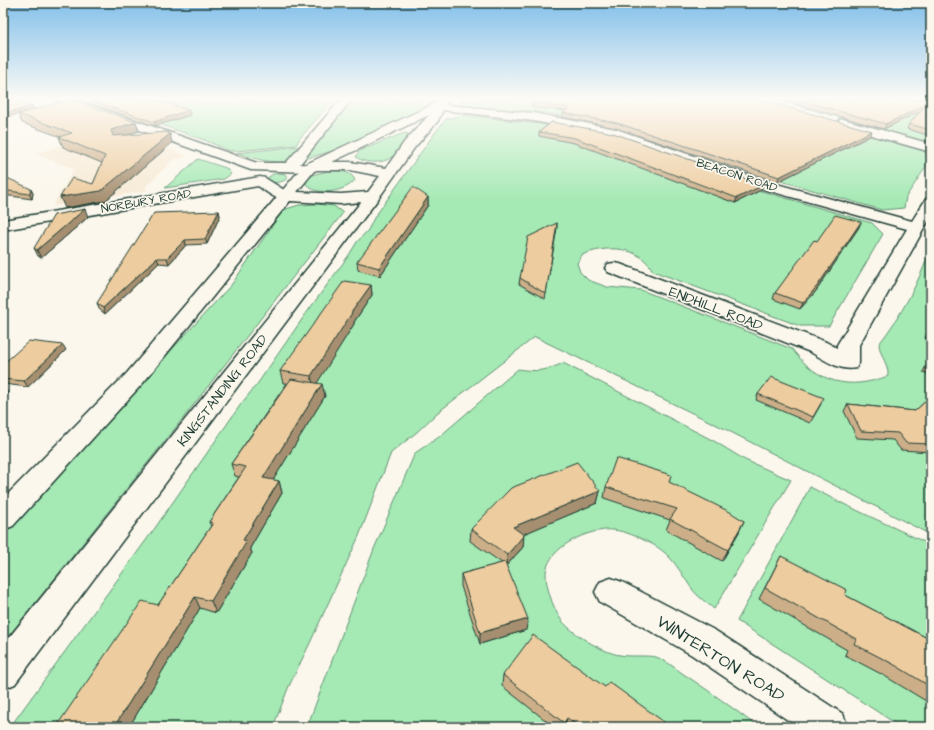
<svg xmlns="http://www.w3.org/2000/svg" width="934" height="730" viewBox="0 0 934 730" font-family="'Architects Daughter',sans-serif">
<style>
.built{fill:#f7ead5}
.green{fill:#a5e9b4;stroke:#629374}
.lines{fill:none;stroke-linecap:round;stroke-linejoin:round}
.minor-casing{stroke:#1f3d34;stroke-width:3}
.secondary-casing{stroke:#1f3d34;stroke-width:3}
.minor{fill:#fbf7ec;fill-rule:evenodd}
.secondary{fill:#fbf7ec;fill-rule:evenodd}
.wall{fill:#ccaf89;stroke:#1f3d34}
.shaded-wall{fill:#a68f6f;stroke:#1f3d34}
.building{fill:#edcc9f;stroke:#1f3d34}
.labels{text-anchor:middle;stroke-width:3.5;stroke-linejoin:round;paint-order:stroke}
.far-street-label{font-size:12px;fill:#1f3d34;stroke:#fbf7ec}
.street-label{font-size:14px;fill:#1f3d34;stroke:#fbf7ec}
.near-street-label{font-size:17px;fill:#1f3d34;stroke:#fbf7ec}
</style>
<rect width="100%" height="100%" fill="#fbf7ec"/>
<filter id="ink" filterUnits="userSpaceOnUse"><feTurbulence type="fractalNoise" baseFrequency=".025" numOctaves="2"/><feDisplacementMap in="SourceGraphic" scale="8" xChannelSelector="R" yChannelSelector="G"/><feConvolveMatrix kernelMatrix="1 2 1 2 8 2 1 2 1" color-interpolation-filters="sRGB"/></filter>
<g filter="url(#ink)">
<!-- built -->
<path class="built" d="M112,129l76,27 -15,4 -27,26v5l-93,15 21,-37 -39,-15z"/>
<!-- green -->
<g class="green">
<path d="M88,99h246l-33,38 -5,8 -59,6h-7l-23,-10z"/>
<path d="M352,99h84c-20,25 -101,53 -133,60z"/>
<path d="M460,99h281l181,51 9,9 -25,38 -2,11 -22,2 -115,-33 -153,-50 -66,-14 -82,-7 -7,-5z"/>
<path d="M773,99h158v44z"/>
<path d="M463,115l101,12 180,59 128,37 11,11 -54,92h-29l-147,-55c-14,-26 -47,-26 -71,-16l-5,8 3,9 8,8 19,7 34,3 151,59c26,34 56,42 96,27 1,-11 -8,-20 -9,-32 22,-28 40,-62 52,-96v287l-210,-108 -186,-90 -98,76 -20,19 -26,21 -32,83 -49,107 -21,43 -16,41h-263l145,-199 86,-124 17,-21 47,-68 44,-60 8,-13 11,-12 6,-12 63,-88 9,-11z"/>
<path d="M404,133l5,1v3c-5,6 -10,16 -17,20 -9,7 -27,7 -36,0l3,-6z"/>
<path d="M300,146l-10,15c-19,3 -34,-2 -53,-8z"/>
<path d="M198,159l28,9 5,6 -7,5 -59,9z"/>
<path d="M329,171c10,0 21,-1 26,9 -9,12 -39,17 -49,4v-4l9,-6z"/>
<path d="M280,173l5,1 3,4c-6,5 -12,5 -20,4l-2,-3 7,-5z"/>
<path d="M317,204l17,2 9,7 -162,208 -178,222v-110l229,-249 51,-74 16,-5z"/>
<path d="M563,363l151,78 31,19 46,20 -77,129c-7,-6 -17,-13 -22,-20 -14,-20 -20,-35 -42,-46 -12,-6 -25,-12 -37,-13 -23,-2 -64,16 -67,42 -1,12 7,36 14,46 9,14 43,35 60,37 11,2 27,0 36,2 9,3 19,11 26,16 26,17 51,35 76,54h-451l67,-178 41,-96 24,-16 79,-68c17,3 29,2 45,-6z"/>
<path d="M810,487c40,21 81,39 121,58v182h-30l-164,-106z"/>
</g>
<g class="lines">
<!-- minor casing -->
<g class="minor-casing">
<g id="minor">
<path d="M58,99h16l183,64h29l55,-64h11l-52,65 14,1 2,3 -2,3 -5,1 -58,-2 -192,-69z"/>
<path d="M438,104l95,9 83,16 146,51 150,41 14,-22 5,-2v19l-72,129v18l-3,5c-16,4 -32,-9 -46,-16l-202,-80 -3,-4 3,-4 6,-1 6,1 206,78 11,6v-3l70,-116 -155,-43 -139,-50 -80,-15 -99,-12 -2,-2 2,-2z"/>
<path d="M843,119l88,25v8l-92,-26 -2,-3 2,-3z"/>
<path d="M260,177l5,1 24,15 3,3 -3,3c-11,3 -22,-7 -31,-13l-255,44v-10z"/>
<path d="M611,578l11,4 94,49 127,83 5,13h-50l-106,-72 -92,-53 -5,-10 5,-10z"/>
</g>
</g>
<!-- secondary casing -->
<g class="secondary-casing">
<path id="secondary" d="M437,99h11l-10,22 -23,26 -37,52 -363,485 -12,5v-44l358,-443 -20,2 -51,-3 -147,182 -130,143 -10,4v-31l124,-126 150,-176 2,-4 2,-1 23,-27 130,-61zM429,115l-24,26 -19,27 -36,-6h-18zM317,170h33l30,6 -12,16 -27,2 -44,-2 17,-21z"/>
</g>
<!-- minor -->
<use href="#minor" class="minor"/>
<!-- secondary -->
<use href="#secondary" class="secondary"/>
</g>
<!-- wall -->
<g class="wall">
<path d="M778,99h153v37l-24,-7 2,-5 13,-14 -38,19z"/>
<path d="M90,100l99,10 1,5 -35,11 -63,-22z"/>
<path d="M533,103l337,33 -93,46 -161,-54 -53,-11v-4l2,-2 -33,-4z"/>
<path d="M34,109l102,13 3,9 -12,4 45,8 -67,58 -40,7 28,-24 9,-21 -39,-16 -4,-10h2l-39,-14 -4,-9z"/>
<path d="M552,122l211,63 -2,5 -26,13 -161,-60 -35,-7v-4z"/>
<path d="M3,176l30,17 -1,6 -29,-4z"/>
<path d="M428,197v8l-48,71 -22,-6 -1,-8z"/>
<path d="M219,211l1,5 -13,28 -21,1 -17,19 -10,-1 -54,51 -6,-5 -2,-6z"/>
<path d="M88,217l-47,41 -3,-2 -4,-8z"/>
<path d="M557,223v5l-12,71 -26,-15 1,-6z"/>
<path d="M859,227l-43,64 -16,18 -27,-10 2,-6 42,-52z"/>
<path d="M371,285l1,10 -18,27v2l-38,59 9,13 -52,84 6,1 3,12 -32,55 2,5 -36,60 -16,-5 -71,119h-73l102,-122 53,-79 -2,-4 30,-45 -4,-1 -4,-12 56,-81h-4l-3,-12z"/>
<path d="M931,302v5l-2,-1z"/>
<path d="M931,324v16l-6,-2z"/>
<path d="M66,350l-38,37 -25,-3v-20z"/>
<path d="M931,356v19l-8,-3z"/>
<path d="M758,394l63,10 -11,19 -54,-23z"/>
<path d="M931,396v56l-30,-2 -8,-10 -36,-2 -13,-27 4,-7 67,7z"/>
<path d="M669,482l70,50 -17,29 -56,-31 4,-10 -66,-22 2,-11z"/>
<path d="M600,491l-3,12 -74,31v13l-17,19 20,64 -46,14 -19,-58v-12l41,-11 -32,-22 1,-12z"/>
<path d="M781,556l64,39 86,45v64l-48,-29 -38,-20 2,-5 -88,-51z"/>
<path d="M503,675l102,12 66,40h-117l-52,-41z"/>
</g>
<!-- shaded-wall -->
<g class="shaded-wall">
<path d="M927,104l-2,5 -41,20 2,-5z"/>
<path d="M33,106l1,4 -31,8v-4z"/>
<path d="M189,110l1,5 -35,11 -1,-4z"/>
<path d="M136,122l3,9 -24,8 -2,-3 -2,-6z"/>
<path d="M872,131l-2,5 -93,46 2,-5z"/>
<path d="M170,134l2,9 -67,58 -40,7 -5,-11 41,-6z"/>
<path d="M763,185l-2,5 -26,13 2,-5z"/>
<path d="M31,189l2,4 -1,6 -3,-5z"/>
<path d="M428,197v8l-48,71 -1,-8z"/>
<path d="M85,209l3,8 -47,41 -4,-8z"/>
<path d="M219,211l1,5 -13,28 -2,-5z"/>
<path d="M861,222l-2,5 -43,64 -16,18 3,-6z"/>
<path d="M185,240l1,5 -17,19 -2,-6z"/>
<path d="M157,258l2,5 -54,51 -2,-6z"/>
<path d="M371,285l1,10 -18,27v2l-40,64 -3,-12 40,-63z"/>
<path d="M63,345l3,5 -38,37 -4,-6z"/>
<path d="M322,384l3,12 -58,94 -4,-12z"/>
<path d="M5,387l3,6 -5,5v-9z"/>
<path d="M279,481l3,12 -32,55 2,5 -36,60 -5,-12 32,-61z"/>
<path d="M600,491l-3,12 -85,36 1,-12z"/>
<path d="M744,521l-5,11 -17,29 6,-11z"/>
<path d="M524,535l-1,12 -17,19 1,-11z"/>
<path d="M195,597l5,11 -71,119h-15z"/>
<path d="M528,619l-2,11 -46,14v-11z"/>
<path d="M567,718l-2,9h-2l1,-4z"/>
</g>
<!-- building -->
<g class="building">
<path d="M3,99h13l17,7 -30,8z"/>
<path d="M71,99l65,23 -25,8 2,6 53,-4 4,2 -69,57 -41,6 12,-19 21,6 12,-28 -46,-19 13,-4 -54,-19z"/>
<path d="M92,99h61l36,11 -35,12 -64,-22z"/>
<path d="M544,99h215l113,32 -93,46 -162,-54 -54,-10 7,-5 -37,-5z"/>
<path d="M795,99h136v31l-22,-6 18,-20 -41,20z"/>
<path d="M552,122l61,11 150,52 -26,13 -162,-60 -36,-6z"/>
<path d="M3,176l28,13 -2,5 -26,-4z"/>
<path d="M413,187l15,10 -49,71 -22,-6z"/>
<path d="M85,209l-48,41 -3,-2 20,-33z"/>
<path d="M219,211l-14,28 -20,1 -18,18h-10l-54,50 -6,-5 57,-90z"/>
<path d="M835,215l26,7 -43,63 -15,18 -28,-10 39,-53 3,1z"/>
<path d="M557,223l-11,71 -26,-16 8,-41z"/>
<path d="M344,281l27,4 -20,28h1l-41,63 -31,-5z"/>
<path d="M931,326v6l-2,-1z"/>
<path d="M29,341l34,4 -39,36 -21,-2v-15z"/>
<path d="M931,357v10l-4,-2z"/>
<path d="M771,377l53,21 -11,19 -55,-23z"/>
<path d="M291,379l31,5 -59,94 16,3 -36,59 4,1 -36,60 -16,-4 -81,130h-58l86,-126 16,4 55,-82 -4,-1 37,-55 -15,-3z"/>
<path d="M931,396v48l-25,-1 -8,-10 -37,-2 -13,-27 67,7z"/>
<path d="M616,458l55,17 -2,7 61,30 14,9 -16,29 -58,-31 7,-10 -71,-22z"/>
<path d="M577,462l23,29 -87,36 11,8 -17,20 -36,-26 40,-41z"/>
<path d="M781,556l66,34 -2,5 86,45v47l-38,-23 -39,-20 2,-5 -91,-51z"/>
<path d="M505,562l23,57 -48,14 -19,-59z"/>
<path d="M533,635l72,52 4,-5 62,45h-91l-13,-9 -3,5 -61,-48z"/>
</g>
</g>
<!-- sky -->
<linearGradient id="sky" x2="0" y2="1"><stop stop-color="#83c0ea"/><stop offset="0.49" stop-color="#fdfbf6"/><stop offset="1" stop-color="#fdfbf6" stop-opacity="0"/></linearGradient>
<rect width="934" height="201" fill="url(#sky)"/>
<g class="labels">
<!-- far-street labels -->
<g class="far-street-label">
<text transform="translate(737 175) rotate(18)" y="4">BEACON ROAD</text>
<text transform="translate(146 201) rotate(-10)" y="4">NORBURY ROAD</text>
</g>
<!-- street labels -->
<g class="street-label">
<text transform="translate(716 308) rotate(21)" y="5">ENDHILL ROAD</text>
<text transform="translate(222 390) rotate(-52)" y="5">KINGSTANDING ROAD</text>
</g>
<!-- near-street labels -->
<g class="near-street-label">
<text transform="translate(721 658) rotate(32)" y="6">WINTERTON ROAD</text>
</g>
</g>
<!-- margin -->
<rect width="934" height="730" fill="none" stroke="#fbf7ec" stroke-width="16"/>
<rect x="8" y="8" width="918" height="714" fill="none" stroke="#1f3d34" stroke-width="1.5" filter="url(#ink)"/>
</svg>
